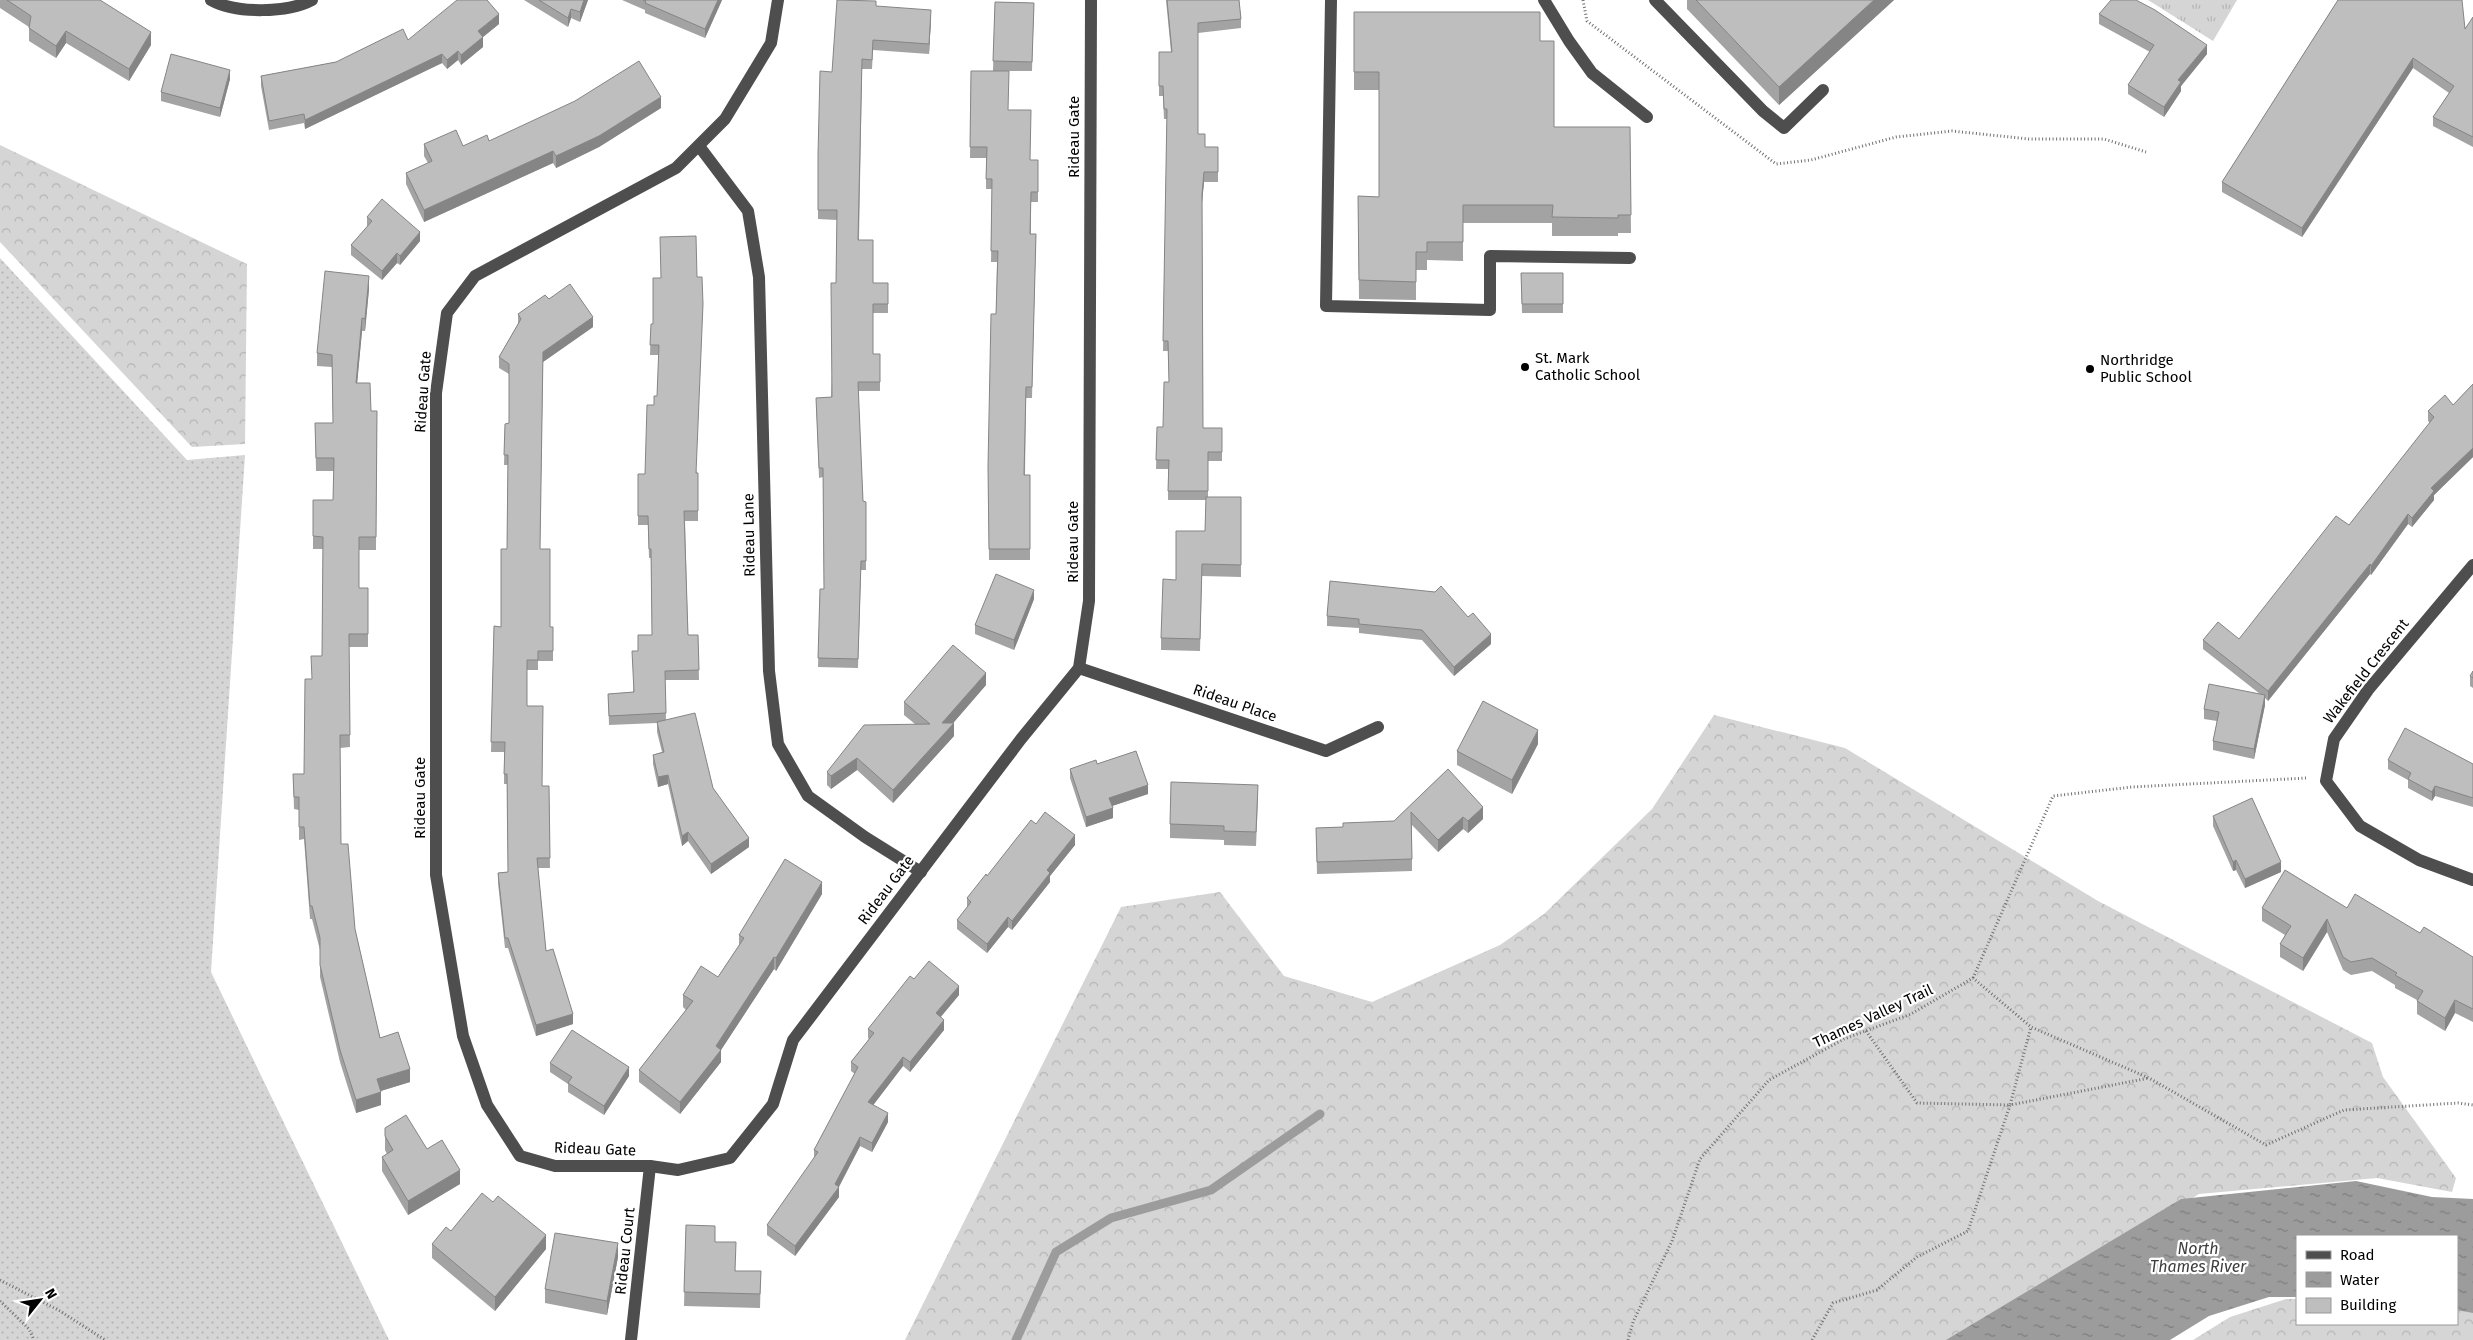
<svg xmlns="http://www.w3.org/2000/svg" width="2473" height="1340" viewBox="0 0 2473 1340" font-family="'Fira Sans',sans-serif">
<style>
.grass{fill:url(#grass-dots)}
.forest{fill:url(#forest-crowns)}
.park{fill:url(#park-tufts)}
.water{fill:url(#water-ripples)}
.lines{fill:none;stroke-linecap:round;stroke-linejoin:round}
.stream{stroke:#9c9c9c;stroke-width:9}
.path{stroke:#707070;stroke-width:3;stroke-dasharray:1 2.5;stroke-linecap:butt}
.minor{stroke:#4e4e4e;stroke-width:12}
.wall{fill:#a3a3a3}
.shaded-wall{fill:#858585}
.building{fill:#bebebe;stroke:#858585}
.poi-dot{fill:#000;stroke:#fff;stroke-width:2}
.labels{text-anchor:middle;stroke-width:4.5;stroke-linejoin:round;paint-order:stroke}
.street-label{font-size:15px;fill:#000;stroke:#fff}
.poi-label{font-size:15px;fill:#000;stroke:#fff;text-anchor:start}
.water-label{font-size:16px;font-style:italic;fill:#3d3d3d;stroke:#fff}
</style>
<defs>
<pattern id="grass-dots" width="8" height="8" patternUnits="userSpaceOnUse" patternTransform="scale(1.25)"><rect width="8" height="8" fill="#d5d5d5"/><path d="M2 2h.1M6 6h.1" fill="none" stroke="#b5b5b5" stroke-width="1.8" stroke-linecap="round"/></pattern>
<pattern id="forest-crowns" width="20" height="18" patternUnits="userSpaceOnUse" patternTransform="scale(1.25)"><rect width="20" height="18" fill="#d5d5d5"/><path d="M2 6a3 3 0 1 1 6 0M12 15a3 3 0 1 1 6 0" fill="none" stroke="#b5b5b5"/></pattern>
<pattern id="park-tufts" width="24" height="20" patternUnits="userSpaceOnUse" patternTransform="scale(1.25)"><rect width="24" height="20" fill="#d5d5d5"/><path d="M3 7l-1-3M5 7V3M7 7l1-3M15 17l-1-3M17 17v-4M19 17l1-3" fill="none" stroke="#b5b5b5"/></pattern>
<pattern id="water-ripples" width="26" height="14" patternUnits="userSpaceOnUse" patternTransform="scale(1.25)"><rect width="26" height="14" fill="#9c9c9c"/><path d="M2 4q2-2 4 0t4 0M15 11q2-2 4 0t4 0" fill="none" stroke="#7d7d7d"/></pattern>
</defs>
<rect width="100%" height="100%" fill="#fff"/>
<!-- grass -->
<path class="grass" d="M0,258l187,202 58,-5 -34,517 178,368h-389z"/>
<!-- forest -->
<g class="forest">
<path d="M0,145l247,119 -2,180 -53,3 -192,-205z"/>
<path d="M1714,715l131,33 253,153 274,142 11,34 73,101 -4,14 -75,-14 -178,16 -241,146h-1053l216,-433 99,-15 64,84 88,26 128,-57 44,-31 108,-105z"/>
<path d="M2286,1299h11v25h160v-17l16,3v30h-280l37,-23z"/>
</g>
<!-- park -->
<path class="park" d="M2148,0h89l-24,41z"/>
<!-- water -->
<path class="water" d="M2356,1181l76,16 41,2v114l-16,-3v-74h-160v61h-28l-60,19 -39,24h-224l235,-141z"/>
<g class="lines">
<!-- stream -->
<path class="stream" d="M1016,1340l40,-88 55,-34 100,-28 109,-76"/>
<!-- path -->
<g class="path">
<path d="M1583,0l4,21 189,143 35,-4 85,-23 56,-6 77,8h75l42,13"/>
<path d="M1973,978l80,-182 79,-9 175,-9"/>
<path d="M1866,1031l51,72 93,2 21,-78"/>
<path d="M0,1280l60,31 45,29"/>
<path d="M0,1301l29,28 5,11"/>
<path d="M1628,1340l5,-18 39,-81 28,-82 69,-79 75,-41 67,-25 62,-36 58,49 118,51 117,67 78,-35 114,-7 15,2"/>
<path d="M1812,1340l21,-37 44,-13 40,-33 51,-26 42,-126 139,-27"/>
</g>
<!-- minor -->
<g class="minor">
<path d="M211,0c25,14 77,13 101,0"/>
<path d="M778,0l-7,43 -46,76 -49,49 -201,108 -28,37 -11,80v482l27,161 24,69 33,51 35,10h95l28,4 52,-12 43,-54 20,-64 228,-301 58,-71 10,-67 2,-601"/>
<path d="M1331,0l-5,306 164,4v-54l140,2"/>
<path d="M1544,0l25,41 23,32 55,44"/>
<path d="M1655,0l108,111 21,17 39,-38"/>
<path d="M699,146l49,65 11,66 10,394 9,73 30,52 57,41 56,35"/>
<path d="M2473,565l-105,125 -34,49 -8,42 34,45 59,34 54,20"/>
<path d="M1079,668l247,83 52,-24"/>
<path d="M631,1340l19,-174"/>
</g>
</g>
<!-- wall -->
<g class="wall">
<path d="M0,0h100l51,45 -22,36 -63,-38 -10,15 -27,-17v-14l-29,-19z"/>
<path d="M524,0h64l-8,22 -9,-4 -3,9z"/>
<path d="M622,0h100l-17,38 -60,-25v-3z"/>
<path d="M1166,0h73l2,19v9l-43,5v101l7,13h13v35h-14l-2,21 1,225h19v33h-14v36h33v80l-39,-1 -2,75 -39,-1v-12l15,-58 29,-49 1,-31h-38v-31h-12l1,-42h6l6,-45 -1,-31h-5l4,-232h-3l-1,-23h-4v-44h12z"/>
<path d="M1687,0h207l-115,105 -92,-96z"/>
<path d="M2338,0l127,29 8,-12v130l-40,-21v-9l16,-24 -36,-25 -111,169 -80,-45v-10z"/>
<path d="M995,2l39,1 -2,68h-39z"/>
<path d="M876,6l55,13 -2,35 -56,-4 -1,19h-10l-3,171 14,43h15v30h-15v41h7v37h-22l5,110 3,1v68h-5l-3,98 -40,-1 2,-78h4l-1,-112 -4,1 -3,-80 15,-1 5,-114 1,-63 -19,-1v-64l14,-83z"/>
<path d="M1354,12l186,29 14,86h76l1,106h-13v3h-66v-13h-89v38l-36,-1v10h-11v30l-57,-1 -1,-103 21,1v-107h-25z"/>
<path d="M2099,14l108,40 -26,32v5l-17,26 -36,-23v-9l22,-33 -51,-28z"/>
<path d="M499,24l-16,13v10l-22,18 -3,-5 -11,9 -5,-6 -137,66 -1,-6 -35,7 -8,-44v-10l75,-14 72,-22z"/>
<path d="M971,71l37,39 22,50h8v42h-7v32h5l-4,164h-6l-1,77h5v85h-41l-1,-93 8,-153 1,-52h-6l1,-73h-6v-31h-16z"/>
<path d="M230,79l-10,38 -59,-16v-9z"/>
<path d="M661,108l-62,39 -43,21 -3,-5 -129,59 -18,-38v-11l22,-10 -4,-7v-12l39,2z"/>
<path d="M367,217l53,24 -20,24 -3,-2 -15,17 -31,-25v-10l16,-18z"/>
<path d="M1521,273h42v40h-41z"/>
<path d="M369,289l-4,42h-3l-5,52 14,28h6l-1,139h-17v38h9v59h-19l1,100 -10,1 1,96 14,85 25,109 30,44 -29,9v14l-25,8 -16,-51 -20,-85v-27l-8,-31h-2l-6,-80 -5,1v-30l-5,-1 -1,-35h11l8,-95 10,-23 1,-107h-10v-49h20l1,-29h-18l-1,-48h18l-1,-56 -15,-1v-13z"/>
<path d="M549,299l44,28 -50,35 -3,187 10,78h3v34h-15v9h-11v36l15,80h7l1,82h-12l8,83 27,73 -37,12 -28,-88h-3l-7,-65v-10l10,-1 -1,-88h-3v-32h-13l3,-126 7,1 6,-78 1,-84h-4l1,-41 4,-1v-49l-10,-6v-11l19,-33v-10z"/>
<path d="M651,324h2l44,149h1v48h-13l3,114h10l1,45h-34l1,40 47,68 36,59 -38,27 -23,-33 -6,5 -14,-62 -10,3 -5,-23v-9l9,-3 -5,-20v-9l-48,2 -1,-31 25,-2 5,-41 14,-16 -1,-77h-2l-1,-33h-10v-51h7l9,-69 3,-9 2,-41h-9z"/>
<path d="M2473,384v73l-39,38v5l-22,27 -4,-3 -37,51 -1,-1 -102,127 -3,-3v7l-11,54 -41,-9v-9l4,-20 -13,-2v-10l56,-15 -57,-45v-9l36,-1 110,-114 81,-102 -2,-2v-10l25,-6z"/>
<path d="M1330,581l161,63 -37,32 -32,-36 -63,-7v-5l-32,-2v-10z"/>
<path d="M1034,599l-20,51 -39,-16v-9z"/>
<path d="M2473,671v17l-3,-2v-10z"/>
<path d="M986,685l-33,38 1,13 -61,67 -36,-33 -26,19 -4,-4v-13l88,-48 -11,-9v-13z"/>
<path d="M1538,744l-26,50 -55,-29v-14z"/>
<path d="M2388,760l85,4v43l-38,-11 -3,5 -24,-13v-8l-20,-11z"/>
<path d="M1097,764l51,30 -36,12 1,12 -27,9 -16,-49v-9z"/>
<path d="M1448,769l35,50 -15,14 -5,-4 -25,23 -26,-27v46l-95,3 -1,-46 27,-1 51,-6z"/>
<path d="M1258,799l-2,47 -32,-1v-5l-54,-2v-14z"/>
<path d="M2213,816l68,56 -36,16 -9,-18 -3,1 -20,-45z"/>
<path d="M1036,824l39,21 -25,31v6l-38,48 -4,-3 -21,26 -30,-24v-9l10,-12v-10z"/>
<path d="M822,894l-46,77 -2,-2 -53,81v12l-41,52 -41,-32v-12l47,-60 -3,-3v-12l35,-18 21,-32v-10z"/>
<path d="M2262,908h85l73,25 53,24v65l-18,-9 -10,18 -28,-17v-14l-22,-12v-3l-23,-14 -21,4 -8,-5 -16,-38 -24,39 -23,-14v-13l5,-9 -23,-14z"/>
<path d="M914,979l45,16 -18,22 3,13 -34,42 -7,-6 -30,39 15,17 -16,30 -12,-6 -21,41v10l-44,59 -28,-21v-10l47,-66v-9l41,-76 -4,-3v-9l18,-23 -1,-1v-9z"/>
<path d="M550,1063l79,13 -25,39 -36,-23v-8l-18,-12z"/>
<path d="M385,1128l42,21 33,35 -52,31 -26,-44v-14l5,-3 -2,-4z"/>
<path d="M686,1225l29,17 21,29h25l-1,37 -76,-2z"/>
<path d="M451,1231l95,18 -51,62 -63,-53v-14z"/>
<path d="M618,1257l-11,58 -62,-12v-14z"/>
</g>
<!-- shaded-wall -->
<g class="shaded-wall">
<path d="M584,0h4l-8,22v-10z"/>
<path d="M718,0h4l-17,38v-9z"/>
<path d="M1874,0h20l-115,105v-18z"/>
<path d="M571,9v9l-3,9v-9z"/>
<path d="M931,10v9l-2,35v-10z"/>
<path d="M499,14v10l-21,17v-10z"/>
<path d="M66,31v12l-10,15v-12z"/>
<path d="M151,32v13l-22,36v-12z"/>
<path d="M483,37v10l-22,18v-10z"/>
<path d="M2207,45v9l-26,32v5l-17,26v-10l14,-27z"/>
<path d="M458,51v9l-11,9v-9z"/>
<path d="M442,54v9l-137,66v-9z"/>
<path d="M2413,58v10l-111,169v-9z"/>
<path d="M230,70v9l-10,38v-9z"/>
<path d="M661,97v11l-62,39 -43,21v-12z"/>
<path d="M553,151v12l-129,59v-12z"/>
<path d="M1204,172v10l-2,21v-9z"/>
<path d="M420,232v9l-20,24v-9z"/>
<path d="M397,253v10l-15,17v-9z"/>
<path d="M369,276v13l-4,42v-12z"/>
<path d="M593,317v10l-50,35v-10z"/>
<path d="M362,318v13l-6,65v-13z"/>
<path d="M2473,448v9l-39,38v5l-22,27v-9l19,-30z"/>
<path d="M2408,514v10l-37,51v-9z"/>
<path d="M2370,564v10l-102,127v-10z"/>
<path d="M1034,590v9l-20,51v-10z"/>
<path d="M1491,634v10l-37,32v-9z"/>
<path d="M986,673v12l-44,51v-13z"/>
<path d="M2265,695v10l-11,54v-10z"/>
<path d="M954,723v13l-61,67v-13z"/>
<path d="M1538,730v14l-26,50v-14z"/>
<path d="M857,758v12l-26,19v-13z"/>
<path d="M668,775v9l-10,3v-10z"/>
<path d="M1148,785v9l-39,13v-9z"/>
<path d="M2435,786v10l-3,5v-9z"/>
<path d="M1483,807v12l-15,14v-12z"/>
<path d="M1113,808v10l-27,9v-10z"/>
<path d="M1463,817v12l-25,23v-12z"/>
<path d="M688,832v9l-6,5v-10z"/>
<path d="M1075,835v10l-25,31v6l-38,48v-9l35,-51z"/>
<path d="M749,838v9l-38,27v-10z"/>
<path d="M2236,860v10l-3,1v-9z"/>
<path d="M2281,862v10l-36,16v-9z"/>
<path d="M822,882v12l-46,77v-13z"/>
<path d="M1008,917v10l-21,26v-9z"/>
<path d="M2327,919v13l-24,39v-13z"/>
<path d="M774,957v12l-53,81v12l-41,52v-12z"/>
<path d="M959,986v9l-23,27v-9z"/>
<path d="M2455,1000v13l-10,18v-13z"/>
<path d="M573,1014v10l-37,12v-11z"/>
<path d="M944,1020v10l-34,42v-10z"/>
<path d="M903,1057v9l-35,46v-10z"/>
<path d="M629,1067v9l-25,39v-9z"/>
<path d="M410,1069v13l-33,10v-13z"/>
<path d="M381,1092v13l-25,8v-13z"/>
<path d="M888,1113v9l-16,30v-9z"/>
<path d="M860,1137v9l-23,44 2,-3v10l-44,59v-10l40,-62z"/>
<path d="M460,1170v14l-52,31v-14z"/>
<path d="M546,1235v14l-51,62v-14z"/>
<path d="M618,1243v14l-11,58v-14z"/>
</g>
<!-- building -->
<g class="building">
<path d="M7,0h93l51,32 -22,37 -63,-38 -10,15 -27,-18 2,-12z"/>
<path d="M457,0h30l12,14 -21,17 5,6 -22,18 -3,-4 -11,9 -5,-6 -137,66 -1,-6 -35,7 -8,-45 75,-14 67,-33 5,11z"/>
<path d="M539,0h45l-4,12 -9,-3 -3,9z"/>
<path d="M643,0h75l-13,29 -60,-26 1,-2z"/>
<path d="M837,0l39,1v5l55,4 -2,34 -56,-4 -1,20 -10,-1 -4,181h15v43h15v21h-15v50h7v28h-22l5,119 3,1v59h-5l-3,98 -40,-1 2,-69h4l-1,-121h-4l-3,-70 16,-1 -1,-114h5l1,-73h-19v-55l2,-84 12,1z"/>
<path d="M1167,0h72l2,19 -43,4v111h7v13h13v25h-14l-2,22 1,234h19v24h-14v39h-40l1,-31h-13l1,-33h6l1,-45h5l-1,-41h-5l4,-232h-3l-1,-23h-4v-34h13z"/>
<path d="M1696,0h178l-95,87z"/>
<path d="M2111,0h25l19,10 52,35 -29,35 3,2 -17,25 -36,-22 26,-40 -55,-31z"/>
<path d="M2338,0h124l3,29 8,-12v120l-40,-20 21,-31 -41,-28 -111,170 -80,-46z"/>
<path d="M995,2l39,1 -2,59 -39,-1z"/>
<path d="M1354,12h186v29h14v86h76l1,88h-13v3l-66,-1 1,-12h-90v37h-36v10h-11v30l-57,-2 -1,-84 21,1v-125h-25z"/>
<path d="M171,54l59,16 -10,38 -59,-16z"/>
<path d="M639,61l22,36 -62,39 -43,20 -3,-5 -129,59 -18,-37 26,-12 -8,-17 32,-14 7,16 24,-11 2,6 86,-40z"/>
<path d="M971,71h38l-1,39h23l-1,50h8v32h-7l-1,42h6l-4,153h-6l-2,88h6v74h-41l-1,-82 3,-153h5l2,-63h-7l1,-72h-6l1,-32h-17z"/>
<path d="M382,199l38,33 -20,24 -3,-3 -15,18 -31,-26 21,-24 -5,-4z"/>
<path d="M696,236l1,41h5l1,27 -7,169h2v38h-14l4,124h10l1,35 -34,1 1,42 -57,3 -1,-22 26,-2 -2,-41h6v-16h14l-1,-86h-2l-1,-33h-10v-42h7l2,-69h7v-9h3l2,-51h-9l1,-21h2v-46h8l-1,-41z"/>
<path d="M325,271l44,5 -4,43 -3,-1 -6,65h14l1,28h6l-1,126h-17v51h9v46h-19l1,101h-10l1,109h7l7,85 25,109 18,-6 12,37 -33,10 4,13 -25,8 -16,-50 -20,-85v-27l-8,-32h-2l-6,-79h-5v-30h-5l-1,-23h11l1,-95h7l-1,-23h11l1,-119 -10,-1v-36h20l1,-42h-18l-1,-35h18l-1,-68 -15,-2z"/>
<path d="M1521,273h42v31h-41z"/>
<path d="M570,284l23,33 -50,35 -3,197h10v78h3v24h-15v9h-11v46h16l-1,80h7l1,72h-13l9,93 7,-2 20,65 -37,11 -28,-87h-3l-7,-65 10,-1 -1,-98h-3l1,-32h-14l3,-116 7,1v-78h6l1,-94h-4l1,-31 4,-1v-59l-10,-7 22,-38 -3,-5 27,-19 4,4z"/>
<path d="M2473,384v64l-42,40 3,3 -22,27 -4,-4 -37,52 -1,-2 -102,127 -65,-51 15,-18 21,17 97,-123 13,9 85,-108 -6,-6 17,-16 8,10z"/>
<path d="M1206,497h35v68l-39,-1 -2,75 -39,-1 2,-59 13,1v-49h29z"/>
<path d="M996,574l38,16 -20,50 -39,-15z"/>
<path d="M1330,581l105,11 6,-6 27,31 5,-4 18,21 -37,33 -32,-37 -63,-6v-5l-32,-3z"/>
<path d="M953,645l33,28 -44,50h12l-61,67 -36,-32 -26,18 -4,-4 37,-47 66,-1 -26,-22z"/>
<path d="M2473,671v7l-3,-2z"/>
<path d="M2209,684l56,11 -11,54 -41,-8 6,-29 -15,-3z"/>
<path d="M1483,701l55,29 -26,50 -55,-29z"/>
<path d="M695,713l18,75 36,50 -38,26 -23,-32 -6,4 -14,-61 -10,2 -5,-22 11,-3 -7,-30z"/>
<path d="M2405,728l68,36v34l-38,-12 -3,6 -24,-13 3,-6 -23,-13z"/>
<path d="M1136,751l12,34 -39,13 4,10 -27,9 -16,-48 26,-9 1,4z"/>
<path d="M1448,769l35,38 -15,14 -5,-4 -25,23 -27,-28 1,47 -95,3 -1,-34 27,-1v-4l51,-2z"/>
<path d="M1171,782l87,3 -2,47 -32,-1v-5l-54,-2z"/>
<path d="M2252,798l29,64 -36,17 -9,-19 -3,2 -20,-46z"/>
<path d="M1045,812l30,23 -28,35 3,3 -38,48 -4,-4 -21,27 -30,-24 14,-18 -4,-4 19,-24 1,2 44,-56 5,4z"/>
<path d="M785,859l37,23 -46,76 -2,-1 -58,89 5,4 -41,52 -41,-32 54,-69 -10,-6 18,-29 17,11 26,-39 -5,-3z"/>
<path d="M2285,870l62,38 8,-14 65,39 4,-6 49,30v52l-18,-9 -10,18 -28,-17 6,-10 -28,-16 2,-2 -25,-15 -21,4 -8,-5 -16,-38 -24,39 -23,-14 11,-18 -29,-18z"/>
<path d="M929,961l30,25 -23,27 8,7 -34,42 -7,-5 -35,45 20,11 -16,30 -12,-6 -25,47 4,3 -44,59 -28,-21 51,-73 -4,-2 44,-83 -7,-5 23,-29 -6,-4 42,-53 4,3z"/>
<path d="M572,1030l57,37 -25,39 -36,-23 4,-6 -22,-14z"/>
<path d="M406,1115l21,34 15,-9 18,30 -52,31 -26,-44 11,-7 -8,-14v-8z"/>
<path d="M482,1193l11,9 5,-6 48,39 -51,62 -63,-53 14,-17 5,4z"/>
<path d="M686,1225l29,1v16h21l-1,29h26l-1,23 -76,-2z"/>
<path d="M555,1233l63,10 -11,58 -62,-12z"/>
</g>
<!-- markers -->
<g class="poi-dot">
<circle cx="1525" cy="367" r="5"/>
<circle cx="2090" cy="369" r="5"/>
</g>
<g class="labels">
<!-- street labels -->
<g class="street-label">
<text transform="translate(1074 137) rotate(-90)" y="5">Rideau Gate</text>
<text transform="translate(423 392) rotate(-86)" y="5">Rideau Gate</text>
<text transform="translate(749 535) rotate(-91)" y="5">Rideau Lane</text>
<text transform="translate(1073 542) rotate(-90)" y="5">Rideau Gate</text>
<text transform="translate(2366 671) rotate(-52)" y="5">Wakefield Crescent</text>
<text transform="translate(1235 703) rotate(19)" y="5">Rideau Place</text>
<text transform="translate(420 798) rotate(-90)" y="5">Rideau Gate</text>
<text transform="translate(886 890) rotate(-53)" y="5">Rideau Gate</text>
<text transform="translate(1873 1016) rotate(-25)" y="5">Thames Valley Trail</text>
<text transform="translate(595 1149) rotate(2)" y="5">Rideau Gate</text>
<text transform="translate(625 1251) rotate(-84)" y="5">Rideau Court</text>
</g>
<!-- poi labels -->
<g class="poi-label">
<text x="1535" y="363">St. Mark<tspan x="1535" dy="17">Catholic School</tspan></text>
<text x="2100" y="365">Northridge<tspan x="2100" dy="17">Public School</tspan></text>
</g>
<!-- water labels -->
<g class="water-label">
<text x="2198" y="1254">North<tspan x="2198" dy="18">Thames River</tspan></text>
</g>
</g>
<!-- legend -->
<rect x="2296" y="1235" width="162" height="90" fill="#ffffff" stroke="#999999"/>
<rect x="2306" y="1251" width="25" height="8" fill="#4e4e4e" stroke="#999999"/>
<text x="2340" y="1260" font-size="15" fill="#000000">Road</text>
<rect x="2306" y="1272" width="25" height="15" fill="url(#water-ripples)" stroke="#999999"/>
<text x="2340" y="1285" font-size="15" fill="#000000">Water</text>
<rect x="2306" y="1298" width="25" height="15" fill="#bebebe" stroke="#999999"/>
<text x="2340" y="1310" font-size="15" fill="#000000">Building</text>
<!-- north arrow -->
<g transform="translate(40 1300) rotate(60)" stroke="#ffffff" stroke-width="4" paint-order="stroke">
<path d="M0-4L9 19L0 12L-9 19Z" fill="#000000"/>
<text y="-8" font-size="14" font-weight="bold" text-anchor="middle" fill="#000000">N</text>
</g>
</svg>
